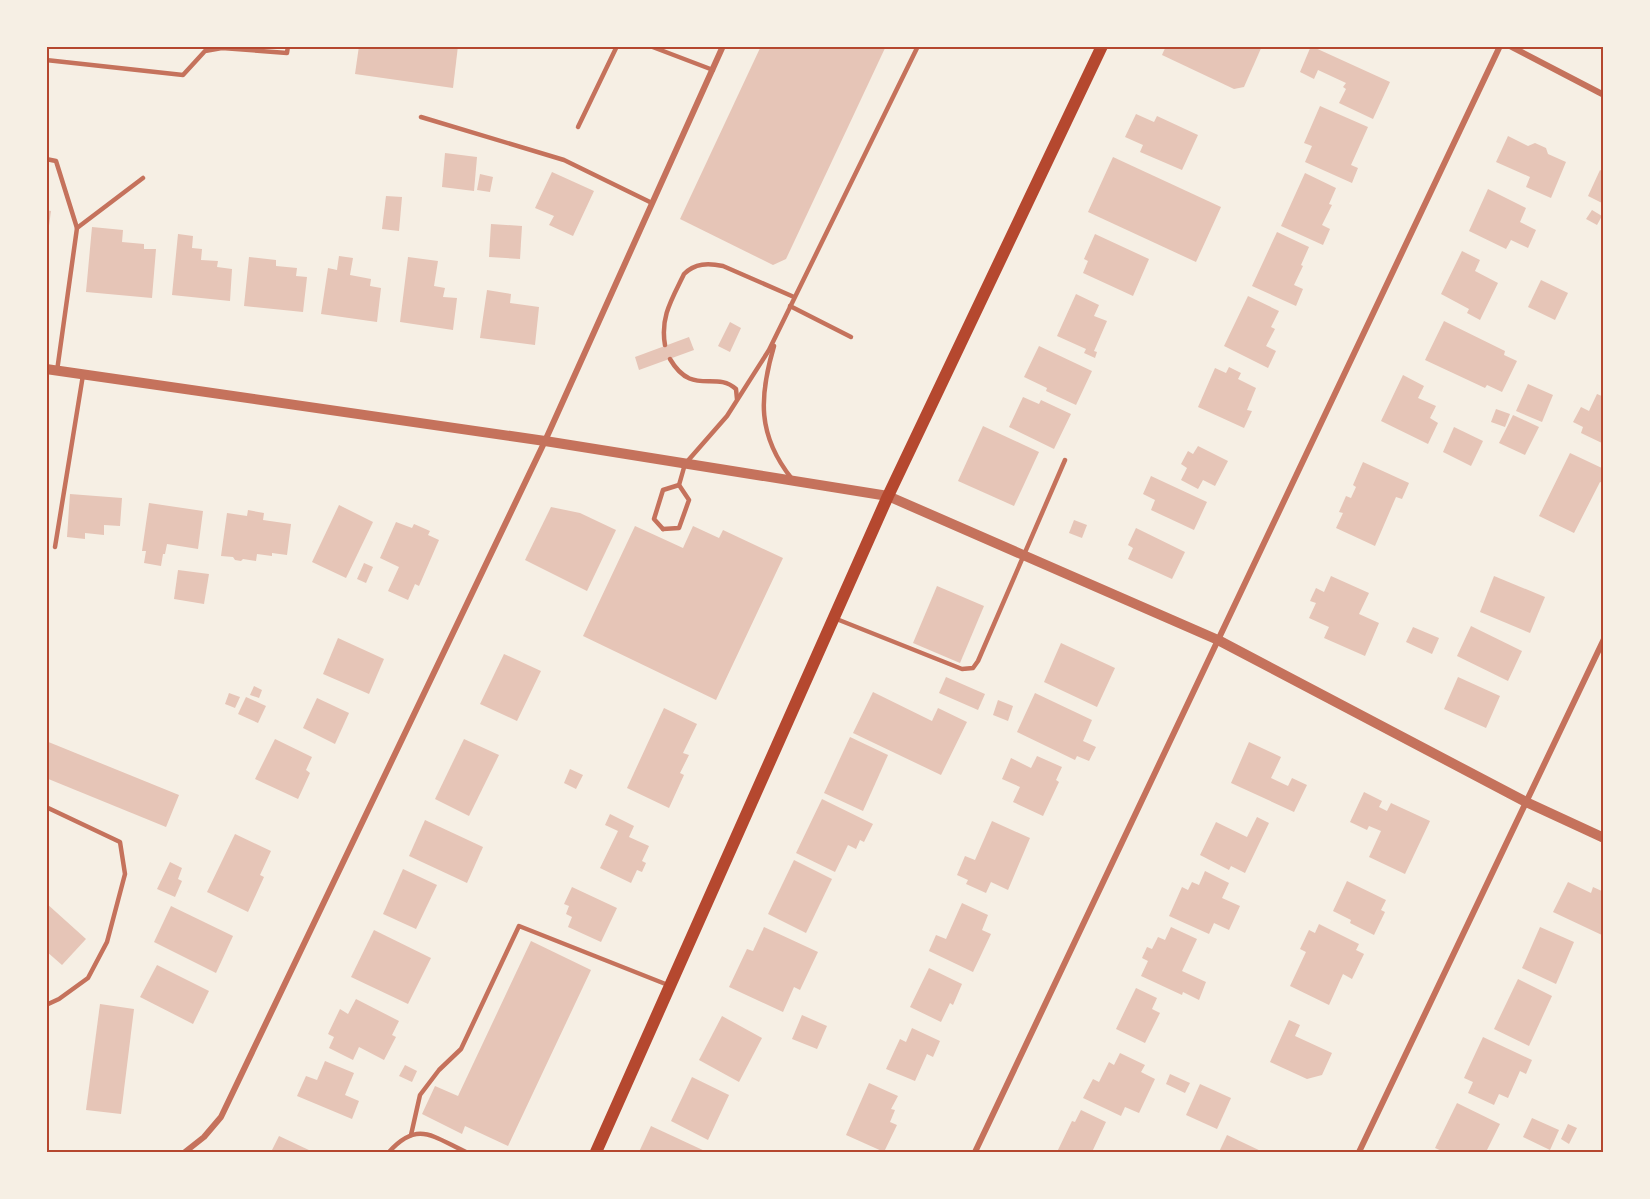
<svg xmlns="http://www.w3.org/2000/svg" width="1650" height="1199" viewBox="0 0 1650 1199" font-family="'IBM Plex Serif',serif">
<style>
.building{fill:#e6c5b7}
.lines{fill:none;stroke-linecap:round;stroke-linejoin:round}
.service{stroke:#c5725c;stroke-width:4.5}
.minor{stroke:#c5725c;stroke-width:6}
.tertiary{stroke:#c5725c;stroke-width:10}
.secondary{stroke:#b5482f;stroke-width:12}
.neatline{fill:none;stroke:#b5482f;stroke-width:2}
</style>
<rect width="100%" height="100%" fill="#f6efe4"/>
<!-- building -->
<g class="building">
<path d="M359,46h99l-5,42 -98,-14z"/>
<path d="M761,46h125l-100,213 -13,6 -93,-46z"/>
<path d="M1166,46h96l-18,41 -10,2 -72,-34z"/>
<path d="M1311,46l79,36 -17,37 -34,-16 7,-14 -3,-2 3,-4 -28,-13 -4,9 -14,-7z"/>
<path d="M1320,106l48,21 -17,38 7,3 -6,15 -47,-21 7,-16 -8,-3z"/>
<path d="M1136,114l18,8 3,-6 41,19 -16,35 -42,-18 3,-7 -18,-8z"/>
<path d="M1508,136l20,10 7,-3 11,5 2,6 18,8 -15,36 -25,-11 4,-10 -34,-15z"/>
<path d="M445,153l32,4 -3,34 -32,-4z"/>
<path d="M1113,157l108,50 -25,55 -108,-50z"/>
<path d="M1600,170l4,2v32l-16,-8z"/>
<path d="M552,172l42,19 -21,45 -24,-11 5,-9 -19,-8z"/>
<path d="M1305,173l31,15 -7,16 3,1 -10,20 8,4 -7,16 -42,-19z"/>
<path d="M480,174l13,3 -3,15 -13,-2z"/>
<path d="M1488,189l38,19 -6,14 16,8 -8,18 -17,-8 -5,9 -37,-18z"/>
<path d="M386,196l16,1 -3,34 -17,-2z"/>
<path d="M46,210l5,1 -3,22h-2z"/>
<path d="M1592,210l10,6 -5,9 -11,-6z"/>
<path d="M491,224l31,2 -2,33 -31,-2z"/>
<path d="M92,227l31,3 -1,12 22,2v5h12l-4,49 -66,-6z"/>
<path d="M1277,232l32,15 -8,18 2,1 -9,19 9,4 -7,17 -44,-20z"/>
<path d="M178,234l15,2 -1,12 10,1 -1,11 17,1 -1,6 15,2 -2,32 -58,-6z"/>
<path d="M1095,234l54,25 -16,37 -50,-23 5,-12 -4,-2z"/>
<path d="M1462,251l18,9 -5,11 23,12 -18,37 -13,-7 2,-4 -28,-15z"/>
<path d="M339,256l14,2 -3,17 21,4 -1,7 11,2 -4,34 -56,-8 7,-46 9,2z"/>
<path d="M249,257l27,3v6l21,2 -1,8 11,1 -4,35 -59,-6z"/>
<path d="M408,257l30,4 -4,25 11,2 -2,9 14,1 -4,32 -53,-8z"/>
<path d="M1541,280l27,13 -13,27 -27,-13z"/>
<path d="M487,290l24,4 -1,9 29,4 -4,38 -55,-7z"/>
<path d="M1076,294l23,11 -5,11 13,5 -13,30 3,1 -2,6 -11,-5 2,-4 -29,-13z"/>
<path d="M1248,296l31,15 -8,16 4,2 -9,17 10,5 -8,17 -44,-22z"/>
<path d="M1444,321l61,30 -1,4 13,6 -15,31 -15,-7 -2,3 -60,-28z"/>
<path d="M730,322l11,6 -11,24 -12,-6z"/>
<path d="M689,337l5,13 -55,20 -4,-13z"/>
<path d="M1039,346l53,25 -16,34 -30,-14 1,-3 -23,-11z"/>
<path d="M1229,367l12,6 -3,6 18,9 -9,22 5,1 -8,17 -46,-21 17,-39 11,5z"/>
<path d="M1403,375l21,11 -6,12 18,8 -6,12 8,5 -10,21 -47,-23z"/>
<path d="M1528,384l25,11 -11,27 -26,-11z"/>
<path d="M1597,394l7,3v47l-23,-11 2,-6 -10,-5 8,-15 8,4z"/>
<path d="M1023,397l16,7 2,-4 30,14 -17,35 -45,-22z"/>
<path d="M1496,409l14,5 -5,13 -14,-5z"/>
<path d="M1513,415l26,12 -14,28 -26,-12z"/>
<path d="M983,426l56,26 -25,54 -56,-25z"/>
<path d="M1454,427l29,14 -12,25 -28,-14z"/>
<path d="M1198,446l30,15 -13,25 -12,-6 -5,9 -17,-9 6,-12 -6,-4 7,-13 5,3z"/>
<path d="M1570,453l34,16v12l-1,2 -3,-1 -26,51 -35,-17z"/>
<path d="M1363,462l46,21 -7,16 -6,-2 -21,49 -39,-18 7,-15 -4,-1 7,-16 5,2 5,-11 -3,-2z"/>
<path d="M1151,476l56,26 -13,28 -43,-20 4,-10 -12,-6z"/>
<path d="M70,494l52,4 -2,28 -16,-1v10l-19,-2v6l-18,-2z"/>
<path d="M149,503l54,8 -5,38 -31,-5 -2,10h-2l-2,12 -17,-3 2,-12h-4z"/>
<path d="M339,505l34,17 -27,56 -34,-16z"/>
<path d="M551,507l29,6 36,17 -29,61 -62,-31z"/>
<path d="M248,510l16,3 -1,7 28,4 -4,31 -15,-2v3l-15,-2 -1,7 -13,-2 -2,2 -6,-1 -2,-3 -12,-1 6,-43 20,3z"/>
<path d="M1074,520l13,5 -5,13 -13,-5z"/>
<path d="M396,522l16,6 2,-4 16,7 -2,4 11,5 -20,46 -4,-2 -7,16 -20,-9 11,-24 -19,-9z"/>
<path d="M635,526l48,22 10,-22 26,12 4,-8 60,28 -67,142 -133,-64z"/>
<path d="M1136,528l49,24 -13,27 -44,-20 5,-11 -5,-3z"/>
<path d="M364,563l9,4 -7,16 -9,-4z"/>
<path d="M178,570l31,4 -5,30 -30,-5z"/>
<path d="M1331,576l38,17 -10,21 20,9 -14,33 -41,-18 5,-11 -20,-9 7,-15 -6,-2 6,-13 8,4z"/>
<path d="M1494,576l51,21 -15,36 -50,-21z"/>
<path d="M937,586l47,20 -24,57 -47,-20z"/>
<path d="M1471,626l51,25 -14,30 -51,-25z"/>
<path d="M1413,627l26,11 -7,16 -26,-12z"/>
<path d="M338,638l46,21 -15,35 -46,-20z"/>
<path d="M1061,643l54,25 -18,39 -53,-25z"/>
<path d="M504,654l37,17 -24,50 -37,-17z"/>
<path d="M946,677l39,17 -7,16 -39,-17z"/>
<path d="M1458,677l42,19 -14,32 -42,-19z"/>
<path d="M254,686l8,4 -3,8 -9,-3z"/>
<path d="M873,692l59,29 6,-13 29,14 -26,53 -88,-42z"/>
<path d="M229,693l11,4 -5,11 -10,-4z"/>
<path d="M1035,693l57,27 -9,21 13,6 -7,14 -12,-5 -2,4 -58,-28z"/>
<path d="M246,697l20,9 -8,17 -20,-9z"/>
<path d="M317,698l32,15 -14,31 -32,-16z"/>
<path d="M998,700l15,6 -5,15 -15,-6z"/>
<path d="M664,708l33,16 -14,29 6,2 -9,18 4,2 -15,33 -42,-20z"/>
<path d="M850,737l38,18 -25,56 -39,-18z"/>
<path d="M275,739l37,18 -6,13 4,3 -12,26 -43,-20z"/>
<path d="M464,739l35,16 -30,61 -34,-17z"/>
<path d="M46,741l133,54 -13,32 -120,-49z"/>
<path d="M1249,742l32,15 -10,21 17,8 4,-8 15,7 -13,27 -63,-29z"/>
<path d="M1037,756l25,11 -6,13 3,2 -16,34 -30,-14 7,-15 -18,-8 9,-21 20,10z"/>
<path d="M570,769l13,6 -7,14 -12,-6z"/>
<path d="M1364,792l18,9 -3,6 8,4 4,-8 39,18 -25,53 -36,-17 12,-26 -12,-5 -2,4 -17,-8z"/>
<path d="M822,799l51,25 -9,18 -4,-2 -4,9 -8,-4 -13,27 -39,-19z"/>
<path d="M610,814l24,12 -5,11 20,9 -7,15 4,2 -4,9 -5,-2 -6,13 -31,-15 18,-37 -13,-6z"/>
<path d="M1257,817l12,6 -24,50 -14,-7 -2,4 -29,-15 16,-33 31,15z"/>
<path d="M425,820l58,27 -16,36 -58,-27z"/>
<path d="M992,821l38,17 -22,52 -17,-8 -5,11 -20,-9 2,-4 -11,-5 8,-19 10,4z"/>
<path d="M235,834l36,17 -11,24 4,2 -16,35 -41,-20z"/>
<path d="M794,860l38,19 -26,54 -38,-19z"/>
<path d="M170,862l12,6 -4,11 4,2 -7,16 -18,-8z"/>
<path d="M403,869l34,16 -21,44 -33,-15z"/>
<path d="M1205,871l24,12 -7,15 18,8 -11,24 -15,-7 -5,11 -40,-18 13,-29 6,3 4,-8 7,3z"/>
<path d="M1347,881l39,19 -5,10 4,2 -11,23 -24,-12 1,-3 -18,-9z"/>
<path d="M1568,882l23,11 2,-6 11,5v44l-51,-24z"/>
<path d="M572,887l45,21 -16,34 -33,-15 4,-10 -6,-3 3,-8 -5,-2z"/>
<path d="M46,903l40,36 -24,26 -16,-14z"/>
<path d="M962,903l26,12 -6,15 9,4 -18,38 -44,-21 7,-16 10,4z"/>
<path d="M171,906l62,30 -17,37 -62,-31z"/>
<path d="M1319,924l40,20 -3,6 8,4 -12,25 -9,-5 -14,31 -39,-19 16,-34 -6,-3 9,-19 6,3z"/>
<path d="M764,927l54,25 -18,38 -6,-3 -11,25 -54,-25 18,-38 6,2z"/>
<path d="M1171,927l26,12 -15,32 24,11 -7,18 -16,-8 -1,3 -41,-19 7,-15 -6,-3 5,-11 5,2 6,-12 7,3z"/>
<path d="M1540,927l34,15 -18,42 -34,-16z"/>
<path d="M374,930l57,28 -23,46 -57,-27z"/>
<path d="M531,941l60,29 -83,176 -43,-20 -3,8 -40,-20 13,-28 23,10z"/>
<path d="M157,965l52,26 -16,33 -53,-27z"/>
<path d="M929,968l33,16 -9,21 -3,-2 -9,19 -31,-15z"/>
<path d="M1518,979l34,17 -23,50 -35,-17z"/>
<path d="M1136,988l21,10 -5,11 8,4 -15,30 -29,-14z"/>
<path d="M356,999l43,22 -7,14 4,2 -12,23 -25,-13 -6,13 -24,-12 5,-11 -6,-3 12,-25 8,5z"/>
<path d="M100,1004l34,5 -13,105 -35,-4z"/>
<path d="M802,1015l25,11 -10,23 -25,-10z"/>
<path d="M722,1016l40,22 -23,44 -40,-22z"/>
<path d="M1289,1020l11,5 -5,11 37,17 -10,22 -15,4 -37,-17z"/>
<path d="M912,1028l28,13 -7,16 -6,-3 -12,27 -29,-12 14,-30 6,3z"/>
<path d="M1483,1037l49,23 -6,14 -6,-3 -12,27 -9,-4 -5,11 -26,-12 5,-11 -9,-4z"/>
<path d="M1120,1053l25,12 -4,7 14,7 -16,34 -14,-6 -4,9 -38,-18 10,-19 6,3 10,-20 5,3z"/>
<path d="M325,1061l29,12 -9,22 14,6 -7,18 -55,-23 9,-20 11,4z"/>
<path d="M405,1065l12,6 -5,11 -13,-6z"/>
<path d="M1170,1074l20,9 -5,10 -19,-9z"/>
<path d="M692,1077l37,18 -21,45 -37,-19z"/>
<path d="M869,1083l29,13 -7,13 4,1 -5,12 7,3 -13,27 -38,-17z"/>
<path d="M1200,1084l31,14 -14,31 -31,-14z"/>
<path d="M1457,1103l43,21 -14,28h-42l-9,-4z"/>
<path d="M1081,1110l25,12 -14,30h-35l15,-31 3,1z"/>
<path d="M1532,1118l27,12 -9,20 -27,-13z"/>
<path d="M1568,1124l9,4 -8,16 -8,-5z"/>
<path d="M651,1126l56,26h-68z"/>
<path d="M1227,1135l36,17h-44z"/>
<path d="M279,1136l32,15 -1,1h-39z"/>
</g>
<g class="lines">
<!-- service -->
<g class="service">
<path d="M650,46l63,24"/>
<path d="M46,60l137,15 22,-24 17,-3 65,5 1,-7"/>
<path d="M421,117l143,43 88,43"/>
<path d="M578,127l39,-81"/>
<path d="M46,159l10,2 21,67"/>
<path d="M790,306l61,31"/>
<path d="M665,345c-5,-28 7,-46 19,-71 11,-11 24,-11 39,-8l71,31"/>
<path d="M774,346c-15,51 -17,89 18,133"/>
<path d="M670,359c22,38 45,11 66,30l1,10"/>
<path d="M57,371l20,-143 66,-50"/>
<path d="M663,529l16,-1 10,-28 -10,-15 6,-21 42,-48 42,-66 149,-304"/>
<path d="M663,529l-9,-10 9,-29 16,-5"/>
<path d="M55,547l28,-172"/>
<path d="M834,618l128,51 11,-1 5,-7 87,-201"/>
<path d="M46,807l74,35 5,32 -18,68 -19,36 -29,21 -13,6"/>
<path d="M411,1135l9,-40 19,-25 22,-21 58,-123 149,59"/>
<path d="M389,1152c29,-32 44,-15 77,0"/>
</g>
<!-- minor -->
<g class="minor">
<path d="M1510,46l94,49"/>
<path d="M185,1152l19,-15 17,-20 324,-676 178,-395"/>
<path d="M975,1152l525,-1106"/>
<path d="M1359,1152l245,-513"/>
</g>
<!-- tertiary -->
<path class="tertiary" d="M46,369l499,72 343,55 330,144 308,162 78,36"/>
<!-- secondary -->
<path class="secondary" d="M596,1152l292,-656 214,-450"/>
</g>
<!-- border -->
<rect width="1650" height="1199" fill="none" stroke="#f6efe4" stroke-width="96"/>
<rect x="48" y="48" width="1554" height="1103" class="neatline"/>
</svg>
